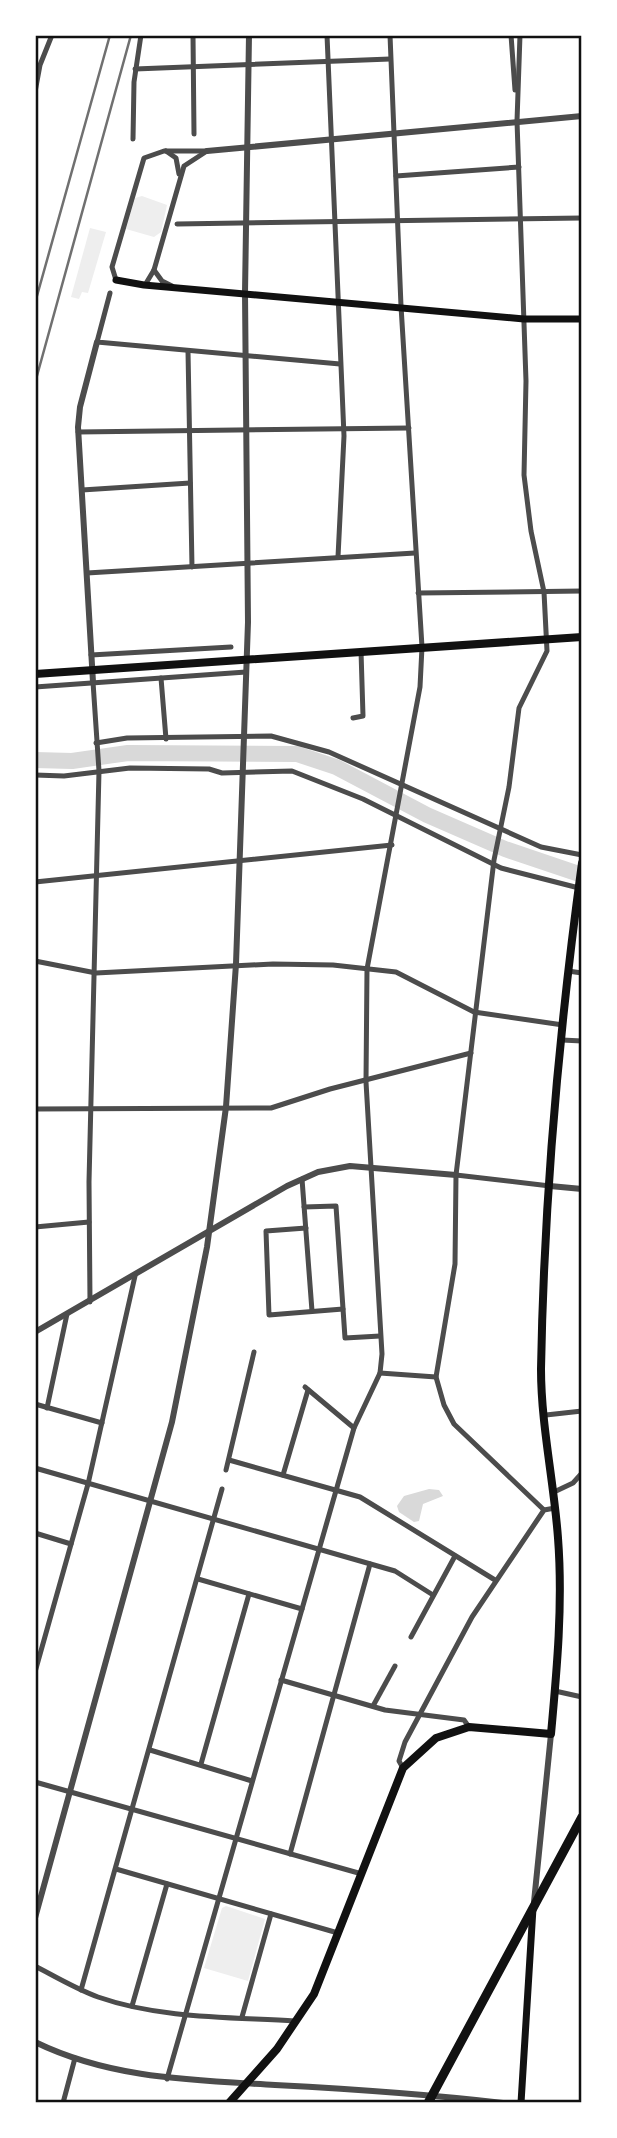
<svg xmlns="http://www.w3.org/2000/svg" width="617" height="2138" viewBox="0 0 617 2138" font-family="'Varela Round',sans-serif">
<style>
.green{fill:#eee}
.water{fill:#d9d9d9}
.lines{fill:none;stroke-linecap:round;stroke-linejoin:round}
.stream{stroke:#d9d9d9;stroke-width:2.5}
.river{stroke:#d9d9d9;stroke-width:16}
.minor{stroke:#4c4c4c;stroke-width:5}
.tertiary{stroke:#4c4c4c;stroke-width:6}
.secondary{stroke:#111;stroke-width:7}
.primary{stroke:#111;stroke-width:8}
.trunk{stroke:#111;stroke-width:9}
.rail{stroke:#707070;stroke-width:2.5}
.neatline{fill:none;stroke:#111;stroke-width:2.5}
</style>
<rect width="100%" height="100%" fill="#fff"/>
<!-- green -->
<g class="green">
<path d="M142,196l25,9 -6,27 -7,5 -28,-8 9,-31z"/>
<path d="M90,228l16,4 -18,61 -6,-1 -3,7 -8,-2z"/>
<path d="M226,1906l39,13 -17,62 -44,-13 18,-60z"/>
</g>
<!-- water -->
<path class="water" d="M429,1489l10,1 4,6 -20,8 -4,17 -5,1 -15,-10 -2,-6 7,-10z"/>
<g class="lines">
<!-- stream -->
<path class="stream" d="M35,36v-1"/>
<!-- river -->
<path class="river" d="M35,760l37,1 56,-8 169,1 39,13 91,48 78,34 77,26"/>
<!-- minor -->
<g class="minor">
<path d="M193,35l1,99"/>
<path d="M327,35l17,401 -6,121"/>
<path d="M511,35l4,55"/>
<path d="M520,35l-3,86 9,260 -2,94 7,56 13,61 3,59 -28,57 -10,79 -15,73 -38,315 -1,89 -19,113 8,28 10,19 90,86"/>
<path d="M135,69l255,-10"/>
<path d="M35,92l5,-27 12,-30"/>
<path d="M133,139l1,-57 7,-47"/>
<path d="M166,151l10,7 3,16"/>
<path d="M396,176l123,-9"/>
<path d="M177,224l405,-6"/>
<path d="M154,270l8,11 10,5"/>
<path d="M116,280l-4,-13 32,-109 20,-7h43"/>
<path d="M145,285l9,-15 30,-104 23,-15"/>
<path d="M110,293l-13,49 243,22"/>
<path d="M188,351l4,216"/>
<path d="M78,432l331,-4"/>
<path d="M82,490l108,-7"/>
<path d="M87,573l328,-20"/>
<path d="M418,593l164,-2"/>
<path d="M91,655l140,-8"/>
<path d="M161,678l5,61"/>
<path d="M35,687l211,-15"/>
<path d="M353,718l10,-2 -2,-65"/>
<path d="M96,743l31,-5 144,-2 58,16 212,95 41,8"/>
<path d="M35,775l29,1 66,-8 79,1 13,4 70,-2 71,28 138,69 78,20"/>
<path d="M35,882l357,-37"/>
<path d="M35,961l61,12 177,-9 60,1 63,7 78,40 89,13"/>
<path d="M568,971l14,2"/>
<path d="M562,1040l20,1"/>
<path d="M35,1109l236,-1 59,-19 141,-36"/>
<path d="M456,1175l94,11"/>
<path d="M302,1179l10,132"/>
<path d="M304,1207l32,-1 9,132 35,-2"/>
<path d="M35,1227l54,-5"/>
<path d="M306,1228l-40,3 3,84 74,-6"/>
<path d="M90,1302l-1,-120 10,-411 -6,-89"/>
<path d="M380,1373l56,4"/>
<path d="M305,1387l49,41"/>
<path d="M35,1404l67,19"/>
<path d="M47,1408l20,-94"/>
<path d="M546,1415l36,-4"/>
<path d="M229,1460l131,37 135,83"/>
<path d="M35,1468l360,103 38,24"/>
<path d="M226,1470l28,-118"/>
<path d="M283,1475l25,-85"/>
<path d="M554,1492l19,-9 9,-10"/>
<path d="M35,1533l36,11"/>
<path d="M198,1579l104,30"/>
<path d="M411,1637l44,-81"/>
<path d="M35,1672l53,-188 47,-208"/>
<path d="M281,1680l104,30 79,10 5,7"/>
<path d="M555,1691l27,6"/>
<path d="M373,1706l22,-40"/>
<path d="M150,1750l102,31"/>
<path d="M201,1764l48,-170"/>
<path d="M403,1768l-4,-7 6,-19 67,-125 72,-107 11,-2"/>
<path d="M35,1782l327,92"/>
<path d="M290,1854l80,-290"/>
<path d="M116,1869l222,64"/>
<path d="M35,1966c21,11 41,23 63,31 63,22 132,20 197,24"/>
<path d="M81,1990l141,-501"/>
<path d="M132,2006l35,-122"/>
<path d="M242,2017l29,-103"/>
<path d="M167,2079l187,-651 26,-55 2,-19 -16,-272 1,-113 53,-282 2,-40 -21,-341 -11,-271"/>
<path d="M63,2103l12,-45"/>
</g>
<!-- tertiary -->
<g class="tertiary">
<path d="M207,151l375,-35"/>
<path d="M93,682l-15,-255 2,-20 17,-65"/>
<path d="M550,1186l32,3"/>
<path d="M35,1332l252,-146 31,-14 32,-6 106,9"/>
<path d="M534,1902l17,-168"/>
<path d="M35,1918l137,-496 35,-175 19,-140 10,-143 12,-342 -3,-329 4,-258"/>
<path d="M35,2042c76,37 157,38 240,43 76,4 152,9 228,18"/>
</g>
<!-- secondary -->
<g class="secondary">
<path d="M116,280l28,5 380,34h58"/>
<path d="M521,2103l12,-195"/>
</g>
<!-- primary -->
<g class="primary">
<path d="M35,674l547,-37"/>
<path d="M229,2103l48,-54 37,-55 89,-226 33,-30 33,-11 82,7c6,-65 12,-131 7,-196 -4,-56 -17,-113 -17,-169 3,-168 18,-339 41,-506"/>
</g>
<!-- trunk -->
<path class="trunk" d="M428,2103l154,-286"/>
<!-- rail -->
<g class="rail">
<path d="M35,303l75,-268"/>
<path d="M35,383l96,-348"/>
</g>
</g>
<!-- border -->
<rect width="617" height="2138" fill="none" stroke="#ffffff" stroke-width="74"/>
<rect x="37" y="37" width="543" height="2064" class="neatline"/>
</svg>
